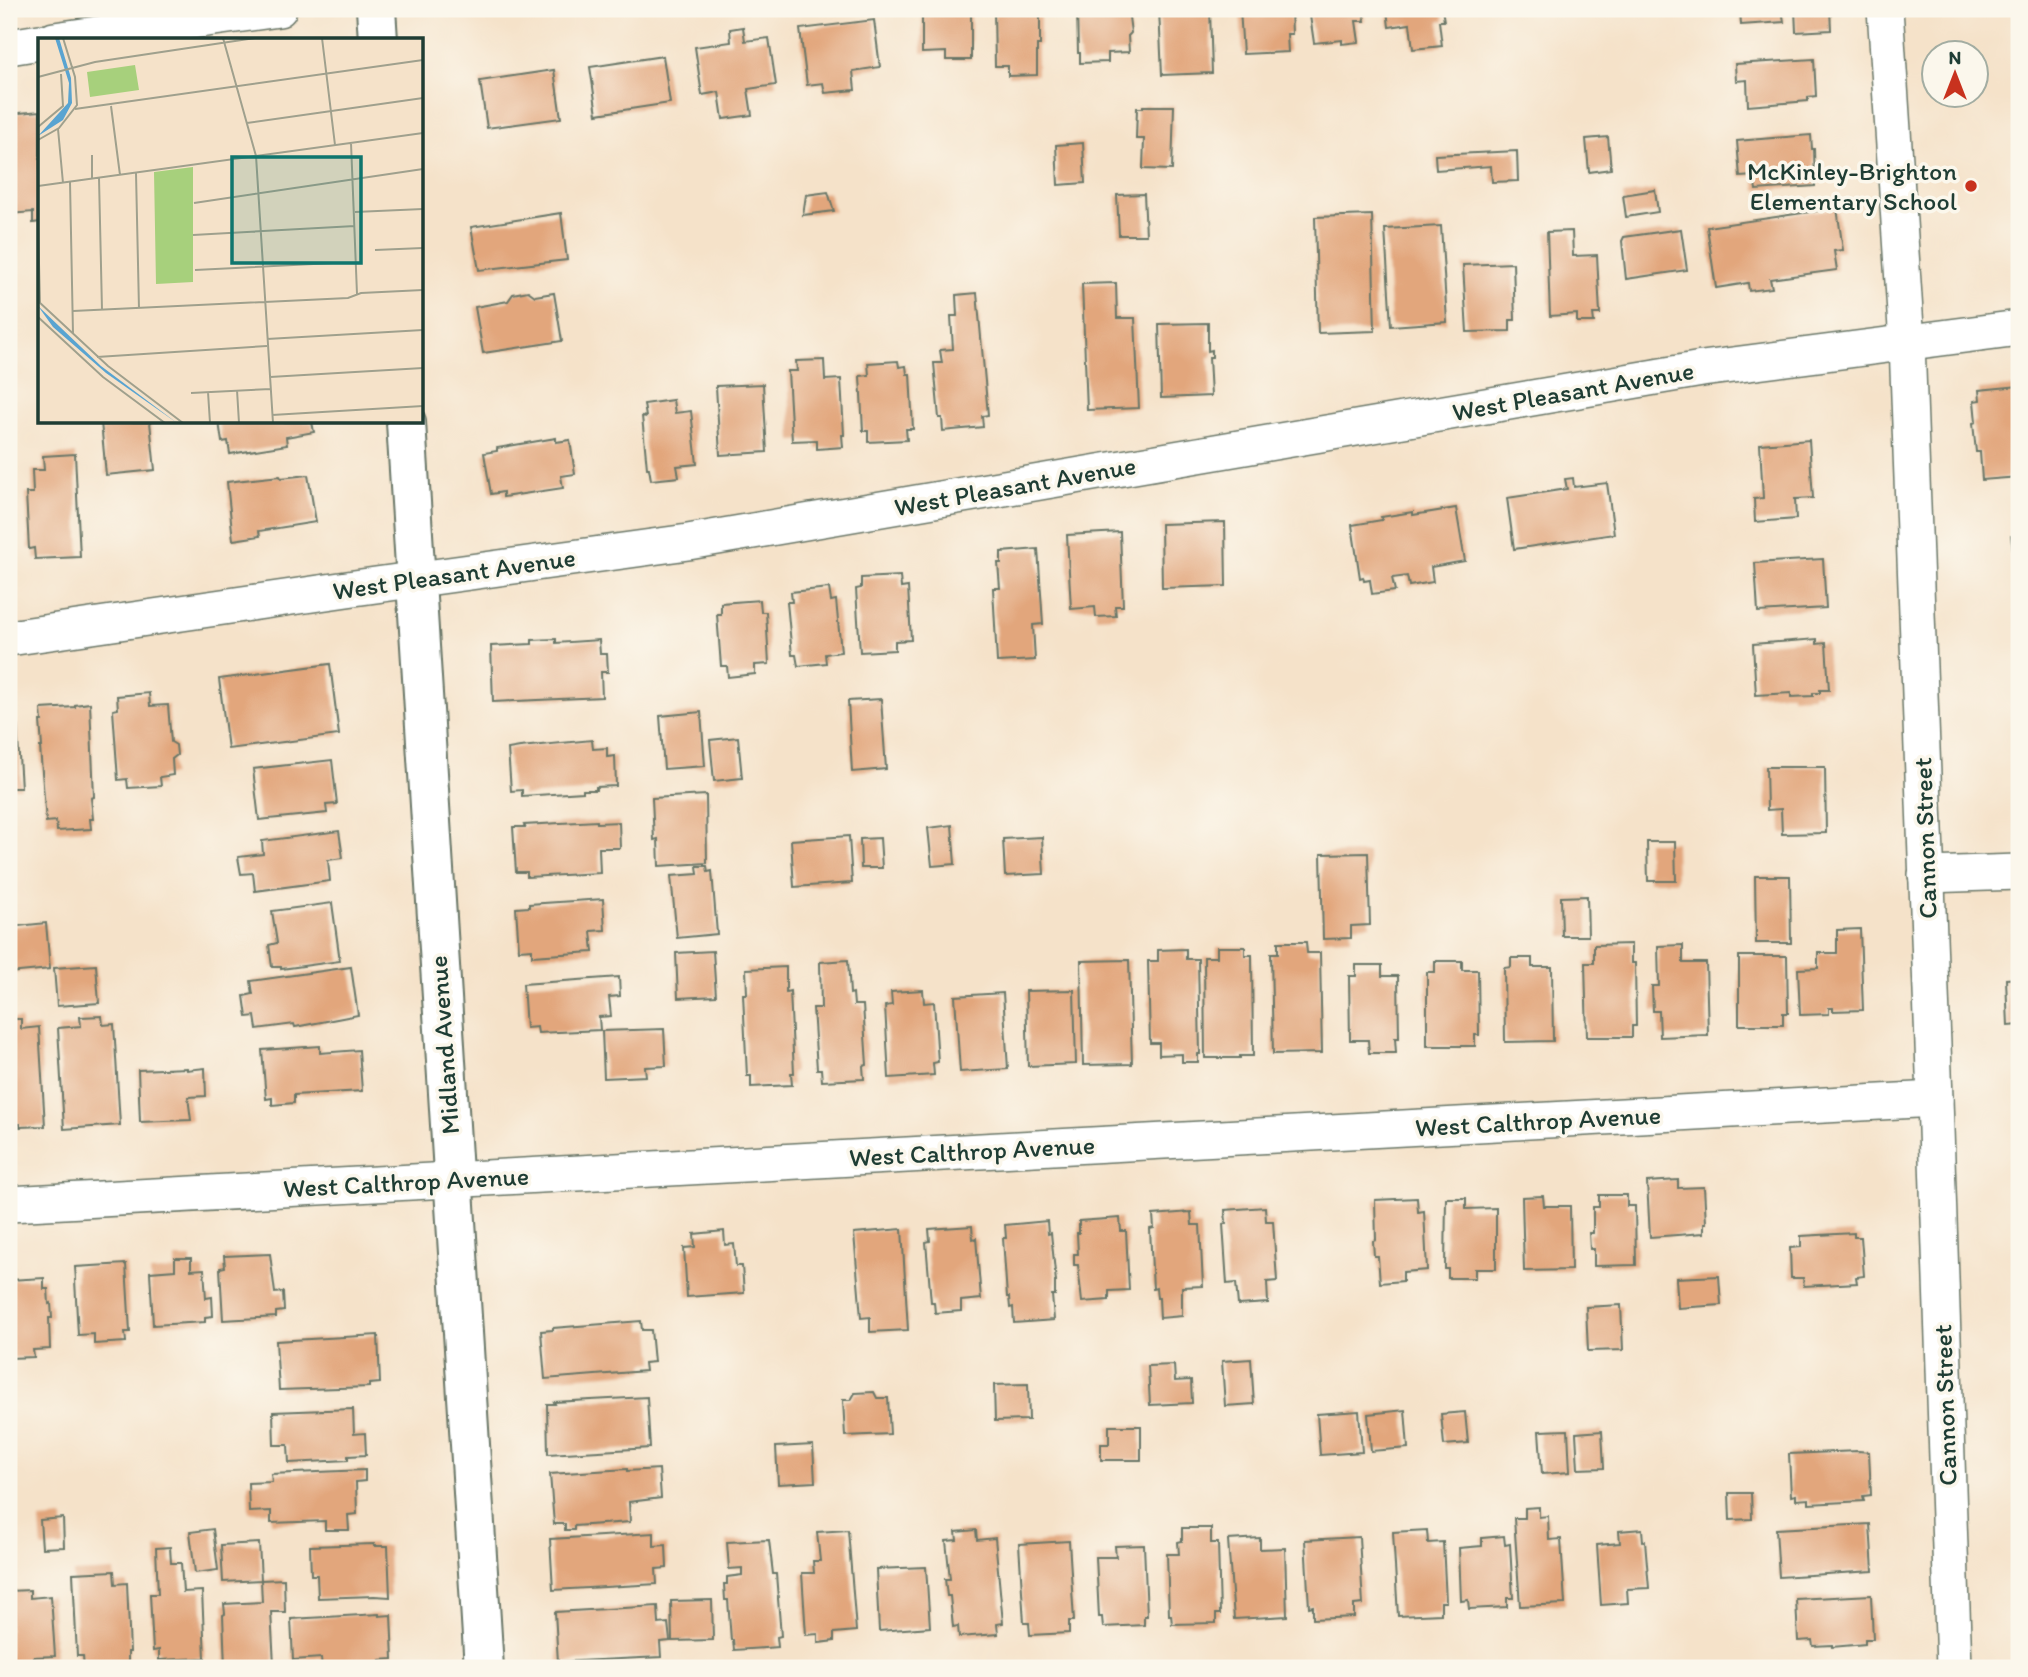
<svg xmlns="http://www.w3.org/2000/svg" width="2028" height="1677" viewBox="0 0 2028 1677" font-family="Itim,sans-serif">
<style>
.building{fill:#e2a67c}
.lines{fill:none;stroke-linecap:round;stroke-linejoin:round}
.street-casing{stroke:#6a7768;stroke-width:38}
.secondary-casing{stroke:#6a7768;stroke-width:42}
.street{stroke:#fff;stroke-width:35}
.secondary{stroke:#fff;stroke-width:38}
.poi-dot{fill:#c8321e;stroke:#fbf7ec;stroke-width:2.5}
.labels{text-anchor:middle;stroke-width:7;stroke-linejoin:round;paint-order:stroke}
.poi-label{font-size:26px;fill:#1f3d34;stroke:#fbf7ec;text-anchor:end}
.street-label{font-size:26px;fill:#1f3d34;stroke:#fbf7ec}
.inset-road{fill:none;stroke:#9fa08d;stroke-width:2}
.view{fill:#0f766e;fill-opacity:0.15;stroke:#0f766e;stroke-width:3.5}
.inset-edge{fill:none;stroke:#1f3d34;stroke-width:3.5}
</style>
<rect width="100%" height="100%" fill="#fbf7ec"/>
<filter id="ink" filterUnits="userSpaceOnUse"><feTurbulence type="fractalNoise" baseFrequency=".0143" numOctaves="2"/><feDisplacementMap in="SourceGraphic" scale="14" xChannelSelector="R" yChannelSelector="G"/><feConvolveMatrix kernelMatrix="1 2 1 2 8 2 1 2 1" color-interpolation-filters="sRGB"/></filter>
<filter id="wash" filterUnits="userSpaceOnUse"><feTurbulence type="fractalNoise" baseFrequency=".00686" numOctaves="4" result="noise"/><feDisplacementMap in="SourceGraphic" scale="28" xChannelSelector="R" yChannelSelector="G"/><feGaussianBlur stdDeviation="1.57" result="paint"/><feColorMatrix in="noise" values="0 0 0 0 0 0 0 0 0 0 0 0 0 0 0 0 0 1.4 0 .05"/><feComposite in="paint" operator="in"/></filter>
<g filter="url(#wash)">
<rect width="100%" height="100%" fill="#f5e2c9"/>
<g id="blocks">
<!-- building -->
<g class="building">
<path d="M922,9h49v51h-25v-8l-24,1z"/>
<path d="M994,9h46v36h-3v30l-29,1v-10h-13z"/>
<path d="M1077,9h51l3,24 -3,3 1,16 -21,1v9l-28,1v-10h-2z"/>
<path d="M1159,9h51l2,64 -50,2z"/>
<path d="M1240,9h51l1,25h-5l1,18 -45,2z"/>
<path d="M1309,9h54l2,12h-9l3,21 -17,2v-4l-28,3z"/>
<path d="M1387,9h55l2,12h-5l3,25 -29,3 -3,-25 -21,3z"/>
<path d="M1740,9h42l2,13 -43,3z"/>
<path d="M1795,9h35l1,21 -35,2z"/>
<path d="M874,20l6,47 -27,4 2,19 -30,3 -2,-10 -16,2 -7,-56z"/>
<path d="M743,27l2,14 24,-3 7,47 -28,4 4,26 -29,4 -4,-27 -17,3 -7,-48 36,-5 -1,-13z"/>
<path d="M663,56l7,47 -73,11 -7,-47z"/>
<path d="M1814,59l2,37 -8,1v4l-60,5 -1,-26 -11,1 -1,-17z"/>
<path d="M554,70l7,48 -74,10 -7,-47z"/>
<path d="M1143,106h31l-2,64 -29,-1 1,-30h-8l1,-31h6z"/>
<path d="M40,111v111l-7,1v-11l-24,2v-100z"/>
<path d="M1811,135l1,14h2l1,37 -59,4 -2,-14 -14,1 -3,-36z"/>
<path d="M1608,137l3,32 -22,3 -3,-33z"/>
<path d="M1083,143l2,40 -27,2 -2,-40z"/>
<path d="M1517,151l1,30 -26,1 -1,-16 -55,4 -1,-15z"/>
<path d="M1655,190l3,22 -32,5 -3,-22z"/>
<path d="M828,192l6,19 -31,4 3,-20z"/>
<path d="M1144,194l2,41h-27l-2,-40z"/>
<path d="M1837,208l6,42 -9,1 3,19 -67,9 2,9 -23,3 -1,-8 -32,5 -9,-61z"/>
<path d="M561,213l6,47 -88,10 -8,-43z"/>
<path d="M1372,215l3,116 -57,2 -3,-116z"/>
<path d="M1441,226l6,96 -56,4 -6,-97z"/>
<path d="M1681,229l6,41 -61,9 -4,-38 2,-4z"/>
<path d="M1572,231l1,25 24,-1 3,59h-7l1,8h-17v-8l-27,2 -3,-84z"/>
<path d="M1513,263l2,57h-5v11l-43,1 -4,-67z"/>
<path d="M1116,283l1,35h18l4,90 -52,2 -5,-126z"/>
<path d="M528,291l7,5 19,-3 8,48 -79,12 -8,-46 33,-6 5,-7z"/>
<path d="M977,293l11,122 -6,1 1,11 -40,4 -1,-13h-3l-5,-55h8l-2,-13 13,-1 -2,-33h6l-1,-21z"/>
<path d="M1208,323v28l4,-1v7h-3l2,39 -50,2 -2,-74z"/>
<path d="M824,360l1,20 16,-1 3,56h-2l1,12 -26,2v-9l-25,1 -4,-70h9l-1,-10z"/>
<path d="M898,361l1,6 7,-1 1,8h3l3,55h-7l1,11 -39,2v-11h-5l-3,-55 9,-1 -1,-12z"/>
<path d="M763,384l4,68 -47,3 -4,-69z"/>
<path d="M2019,386v91l-37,3 -2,-28h-4l-3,-29 3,-1 -2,-21 6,-1 -1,-10z"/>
<path d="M673,400l2,13 16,-2 6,53 -20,2 2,11 -28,3 -2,-12h-2l-5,-52 4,1 -2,-13z"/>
<path d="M101,422h49l5,48 -49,5z"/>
<path d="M219,422h93l2,10 -28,5 1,8 -57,9 -2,-13 -6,1z"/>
<path d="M556,438v4l14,-2 5,34 -14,2 2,12 -60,9v-5l-12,2 -7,-41 13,-2v-3z"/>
<path d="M1809,440l4,58 -18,1 1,20 -41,3 -1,-23 9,-1 -3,-54z"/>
<path d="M75,454l5,103 -45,2 -1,-11 -5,1 -3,-56h7l-1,-23h12l-1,-14z"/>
<path d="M308,475l8,47 -57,9 1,5 -27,4 -6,-58 53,-6 1,2z"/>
<path d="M1573,478l1,9 33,-4 7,51 -100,15 -7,-51 60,-9 -2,-10z"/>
<path d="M1456,508l9,53 -34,6 2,15 -24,4 -2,-10 -15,2 3,13 -23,3 -2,-14 -6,1 -1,-4 -3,1 -8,-53 30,-5 -1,-3 32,-5v3z"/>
<path d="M1225,522l1,64 -64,2 -1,-64z"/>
<path d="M1120,532l3,74h-8l1,10 -20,1 -1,-10 -24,2 -4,-74z"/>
<path d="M2019,535v39l-3,1 -5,-39z"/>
<path d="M1038,549l5,75 -10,1 2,35 -38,2 -4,-74h7l-2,-25h3v-11z"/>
<path d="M1823,559l3,49 -68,4 -3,-49z"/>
<path d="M900,576l1,12 7,-1 3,53 -16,1v9l-35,2 -4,-63 5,-1v-10z"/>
<path d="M829,588l2,13 5,-1 5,52 -16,2 1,9 -28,3 -2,-11h-4l-5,-53h5l-1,-10z"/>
<path d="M760,600l1,12h5l3,52 -14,1v9l-27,3 -1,-11h-6l-4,-52h4v-11z"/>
<path d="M556,639v4l43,-3 1,14h7l1,18h-7l1,25 -109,5 -2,-56 41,-2v-4z"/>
<path d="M1817,639v5l9,-1 3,47h-9v3h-7v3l-22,1v-4l-35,2 -3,-51z"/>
<path d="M330,664l9,71 -111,14 -9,-70z"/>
<path d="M149,693l1,13 18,-1 3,37 5,3 1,10 -5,4 1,16 -13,2 1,9 -33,2 -1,-9 -9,1 -5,-70 5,-1 -1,-13z"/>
<path d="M881,699l5,70 -34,3 -4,-71z"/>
<path d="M90,703l4,94 -3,1 2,21h-3l1,10 -34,2 -1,-10 -10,1 -6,-75h2l-2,-26h2l-1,-12 34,-2v-2z"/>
<path d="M701,712l4,54 -41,3 -4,-53z"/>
<path d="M9,724h8l4,64h-12z"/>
<path d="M738,737l4,41 -28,3 -4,-41z"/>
<path d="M592,740l1,9 14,-1v9l8,-1 1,30 -20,1v3h-13v2l-61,4v-6l-11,1 -3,-42 12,-2z"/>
<path d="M332,760l5,44 -11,1 1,8 -68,7 -6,-51z"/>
<path d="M1766,767h59l1,66 -44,1 -1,-25 -14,1z"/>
<path d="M706,795l1,68 -48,3 -1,-27 -4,1 -2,-42z"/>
<path d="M597,821v2l22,-1 1,26h-21l1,25 -73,4v-5h-11l-3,-45h12l-1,-2z"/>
<path d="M952,825l3,39 -23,2 -4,-38z"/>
<path d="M339,831l4,27 -15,2 2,21 -75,10 -2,-18 -12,1 -3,-17 25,-3 -1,-13z"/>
<path d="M849,836l3,47 -58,4 -3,-47z"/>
<path d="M1042,837l2,37 -39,2 -2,-37z"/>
<path d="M880,838l2,30h-21l-1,-29z"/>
<path d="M1647,842h28l1,39h-28z"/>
<path d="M1368,853l2,72 -19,1v12l-28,1 -2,-85z"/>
<path d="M697,866h10l1,6 4,-1 5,63 -40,4 -6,-62 27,-2z"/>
<path d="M1755,876h35l1,67h-35z"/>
<path d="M1587,896l1,40h-26l-1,-39z"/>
<path d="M603,899l2,31 -14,1 2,21 -61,4v-7l-13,1 -3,-42 13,-1v-3z"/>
<path d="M332,903l8,58 -59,8v-2h-9l-3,-22 8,-2 -5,-32z"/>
<path d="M46,923l4,46 -41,4v-46z"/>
<path d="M1860,929l3,81 -30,1v-3h-4v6l-29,1 -2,-46 20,-1v-15h19v-23z"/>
<path d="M1278,942h28l1,11h13l2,100 -49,1 -2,-101h7z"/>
<path d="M1631,944v19h4l1,63h-4v11h-45l-2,-74h9v-18z"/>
<path d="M1683,945v18h23l2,72 -48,2 -1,-26h-6l-1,-25h7l-1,-40z"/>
<path d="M1217,947h28v8h7l1,101h-13v2h-35l-1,-101h13z"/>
<path d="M1186,949v10h12l2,95h-2v8h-16v-8l-23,1v-12h-9l-2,-82h10v-11z"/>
<path d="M713,951l3,45 -38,2 -2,-45z"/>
<path d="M1739,956h48l1,57h-5v12h-44z"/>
<path d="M1511,958h21v9h20l1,74 -48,1 -1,-74 7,-1z"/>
<path d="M848,960l2,34 3,-1 1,12h9l4,60 -4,1 1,13 -42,2 -1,-12h-4l-4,-61h8l-1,-46z"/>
<path d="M1129,960l3,104 -49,1 -2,-104z"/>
<path d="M1435,961h27v9h16l1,65h-4v11h-48v-74h8z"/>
<path d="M96,965l3,38 -42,3 -3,-38z"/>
<path d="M1356,965h26v11h16l1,62h-4l1,15h-27l-1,-13h-18l-1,-64h7z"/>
<path d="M351,967l7,48 -63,12 -1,-3 -37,5 -2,-13 -8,1 -3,-21 9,-2 -2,-13z"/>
<path d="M786,967v25l4,-1 4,82h-3l1,12 -41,2v-11h-4l-4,-82h4l-1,-25z"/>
<path d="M619,977l1,19 -11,1 2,19 -12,1 1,13 -62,3 -1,-6 -11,1 -3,-44z"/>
<path d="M2019,978v47l-11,1 -2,-47z"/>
<path d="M923,990l1,13 10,-1 4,60 -5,1 1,12 -45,3 -4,-72 7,-1 -1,-13z"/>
<path d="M1074,990l2,74 -48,2 -2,-75z"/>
<path d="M1003,993l5,76 -48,3 -5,-76z"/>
<path d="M102,1016l1,9 11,-1 6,101 -56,4 -6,-101 23,-2 -1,-9z"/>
<path d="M9,1019h12v10l18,-2 6,99 -25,1v-3h-11z"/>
<path d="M664,1029l2,37 -21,1 1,9 -42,2 -2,-47z"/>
<path d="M320,1046v7l39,-3 3,41 -68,4v8l-22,2v-7l-6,1 -4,-49z"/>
<path d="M187,1068v2l18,-2 1,28 -18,1 3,23 -51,2 -2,-52z"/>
<path d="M2014,1172h5v48h-2z"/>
<path d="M1678,1180v8l26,-1 2,36h-2v10l-54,4 -3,-55z"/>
<path d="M1599,1195h28v11h8l1,59 -42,1v-17h-4l-1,-16h4v-26h6z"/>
<path d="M1543,1196l1,10h26l1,64 -47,1 -2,-74z"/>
<path d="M1417,1198l1,14 6,-1 3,59 -24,2v9l-23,2 -2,-27h-4l-1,-15 3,-1 -1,-40z"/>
<path d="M1446,1198h20v11l30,-1v61h-21v9h-27v-9h-3z"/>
<path d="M1265,1207l1,14h7l4,60 -10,1 1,21 -30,2 -2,-22 -9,1 -4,-60 3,-1 -1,-13z"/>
<path d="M1191,1212l1,13h8l3,61 -21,1v29l-22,2 -1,-20h-2l-1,-10 -3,1 -3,-60 4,-1 -1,-13z"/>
<path d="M1120,1218l1,13h5l3,59 -20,1v9l-27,2 -4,-37h-4v-11h4l-1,-21h2v-12z"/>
<path d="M1047,1221l1,13 3,-1 5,49h-1v13h-3l2,25 -40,3 -1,-16 -3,1 -1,-11h-2l-4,-59h3l-1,-13z"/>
<path d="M972,1226l1,13 3,-1 5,61 -20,2v10l-26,2 -1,-11h-3l-5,-60 4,-1 -1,-12z"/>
<path d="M902,1229l6,101 -38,2v-15l-9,1 -7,-85z"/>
<path d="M724,1231l1,14 9,-1 2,22h6l2,27 -57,4 -3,-49 11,-1 -1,-13z"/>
<path d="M1854,1233v4h7l3,39 -8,1 1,6 -53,3 -1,-8h-12l-1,-30 11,-1v-11z"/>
<path d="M270,1254l5,39 8,-1 1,19 -8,1v5l-53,3 -3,-52 5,-1 -1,-11z"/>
<path d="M175,1258h16v12l13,-1 2,29 6,-1 1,19 -8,1v5l-52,3 -3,-53 25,-2z"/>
<path d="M126,1264l4,68h-5l1,10 -32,2v-10l-16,1 -3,-55h1l-1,-13z"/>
<path d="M1719,1276l2,29 -43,3 -2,-30z"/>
<path d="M44,1278v11h4l1,15 2,-1 1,15h-3l1,31 -17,1 1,7 -25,1v-78z"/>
<path d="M1621,1305l2,45 -35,1 -2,-44z"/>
<path d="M641,1321l1,9h9l3,32 -10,1 1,8 -100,8 -4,-48 12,-1v-2z"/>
<path d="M378,1335l2,48 -11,1v3l-90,3 -3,-49z"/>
<path d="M1251,1359l3,45 -29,2 -3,-45z"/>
<path d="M1174,1365l1,16 16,-1 1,23 -42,2 -2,-39z"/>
<path d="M1028,1384l1,36 -34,1 -1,-36z"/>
<path d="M874,1392l3,6h11l2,36 -45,2 -2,-36h8l4,-7z"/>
<path d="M647,1397l3,51 -102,6 -1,-50h8l-1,-2z"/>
<path d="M353,1409l1,25 11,-1 1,22 -18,1v4l-59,3 -1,-18h-14l-1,-33z"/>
<path d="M1405,1410l3,38 -37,3 -3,-37z"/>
<path d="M1359,1411l3,41 -42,3 -3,-41z"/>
<path d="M1465,1412l3,31 -24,2 -3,-31z"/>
<path d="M1109,1426h32v34h-40v-16h8z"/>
<path d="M1568,1430l2,42 -28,2 -3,-43z"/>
<path d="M1602,1431l2,37 -26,1 -2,-36z"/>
<path d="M813,1445l2,37 -37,2 -2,-37z"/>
<path d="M1858,1451l11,1 2,43 -8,1 1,5 -55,3v-5l-13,1v-5l-5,1 -2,-42z"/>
<path d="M627,1469v2l32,-2 2,29 -32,4 1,20 -56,4v4h-9v-6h-11l-4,-50z"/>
<path d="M365,1470v11l-9,1 1,32 -9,1 1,15h-24v-9l-54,2v-12l-22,1 -1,-29 24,-1 -1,-8z"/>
<path d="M1729,1493h22l1,26 -22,1z"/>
<path d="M1539,1507v10l9,-1 1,24 12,-1 4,65 -45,2 -6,-88h11v-10z"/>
<path d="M63,1518l1,29 -22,1 -2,-28z"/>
<path d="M1870,1524l3,47 -94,6 -3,-48z"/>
<path d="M1182,1528h29v15h7l2,71h-4v9l-44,1 -1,-9h-2l-2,-61h12l-1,-12 4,-1z"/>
<path d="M213,1529l5,41 -23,3 -5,-41z"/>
<path d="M1642,1529l1,13 2,-1 4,47 -22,1 1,14 -27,2 -4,-60 23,-2 -1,-12z"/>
<path d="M848,1530l8,101 -22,2v8l-16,2v-9l-12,1 -4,-62h12l-1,-12h7l-3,-29z"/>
<path d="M976,1530l1,10 18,-2 8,85 -6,1 1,10 -39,3 -1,-11 -5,1 -3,-31h-3l-2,-17h5l-4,-38 11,-1 -1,-8z"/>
<path d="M1427,1530l1,13 15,-1 3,60h-5v12l-43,2 -5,-84z"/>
<path d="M654,1533v13l12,-1 1,23 -11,1 1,15 -104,6 -3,-51z"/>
<path d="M1504,1536l1,9 5,-1 3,54h-6v9l-38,2 -1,-9 -7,1 -2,-53 23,-2v-8z"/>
<path d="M1359,1537l4,67 -9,1v12l-41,2v-13l-4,1 -4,-67z"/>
<path d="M1260,1538v11l25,-1 2,68 -53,3 -6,-79z"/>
<path d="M769,1540l4,34h3l5,62 -4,1 1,10 -44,3 -1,-10h-2l-3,-40h-3l-1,-16h3v-7l15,-2v-7l-13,1 -2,-27z"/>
<path d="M1069,1541l5,80h-5v12l-39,2 -1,-12h-5l-5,-79z"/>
<path d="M259,1543l2,37 -38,2 -2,-37z"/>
<path d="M374,1544v2h14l2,51 -16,-1 -56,2 -1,-23h-6l-1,-29z"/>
<path d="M1144,1545l3,71h-3v9l-41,2 -1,-10h-3l-3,-60h20l-1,-11z"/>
<path d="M170,1547l1,16h10l2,29 19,-1 3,67 -46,2v-10l-6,1 -3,-57h8l-2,-46z"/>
<path d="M926,1567l4,60 -51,4 -3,-62z"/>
<path d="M114,1571l1,13 12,-1 3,69h-2v13l-44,3 -1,-12h-6l-4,-83z"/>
<path d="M284,1579l1,33h-14l3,52h-3v4l-46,-1 -2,-52 2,-1 -1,-10 38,-2 -1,-22z"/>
<path d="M30,1590v8l21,-2 4,60 -22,1 1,6 -25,2v-74z"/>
<path d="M1871,1595l2,44h-8v5l-33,3v-2l-19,1 -1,-6 -14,1 -2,-42z"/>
<path d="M712,1600l1,40 -41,1 -1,-40z"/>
<path d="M658,1606l1,18 9,-1 2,18 -10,1 1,15 -103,5 -3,-50z"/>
<path d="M379,1614v2l12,-1 2,44 -13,1 1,5 -45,3h-14l-1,-10 -28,2 -2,-41z"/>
</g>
</g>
</g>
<g filter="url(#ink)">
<use href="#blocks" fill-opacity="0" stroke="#6a7768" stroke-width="2"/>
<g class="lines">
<!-- street casing -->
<g class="street-casing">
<g id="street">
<path d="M1885,9l22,334 28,756 19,569"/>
<path d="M54,40l225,-31"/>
<path d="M9,47l31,-5"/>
<path d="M9,638l345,-50 334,-46 1014,-173 317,-41"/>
<path d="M1926,875l93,-3"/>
<path d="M9,1204l1926,-105"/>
</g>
</g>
<!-- secondary casing -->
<g class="secondary-casing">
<g id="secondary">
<path d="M376,9l2,31"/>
<path d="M406,422l78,1246"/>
</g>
</g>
<!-- street -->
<use href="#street" class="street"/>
<!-- secondary -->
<use href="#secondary" class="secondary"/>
</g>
</g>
<!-- markers -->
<circle class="poi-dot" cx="1971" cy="186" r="7"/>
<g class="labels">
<!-- poi labels -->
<g class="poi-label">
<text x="1957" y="180">McKinley-Brighton<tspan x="1957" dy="30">Elementary School</tspan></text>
</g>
<!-- street labels -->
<g class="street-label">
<text transform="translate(1573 391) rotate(-10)" y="9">West Pleasant Avenue</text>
<text transform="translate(1015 486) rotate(-10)" y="9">West Pleasant Avenue</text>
<text transform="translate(454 574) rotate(-8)" y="9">West Pleasant Avenue</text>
<text transform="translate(1925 838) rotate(-92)" y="9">Cannon Street</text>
<text transform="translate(444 1045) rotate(-94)" y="9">Midland Avenue</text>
<text transform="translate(1538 1121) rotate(-3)" y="9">West Calthrop Avenue</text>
<text transform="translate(972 1151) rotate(-3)" y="9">West Calthrop Avenue</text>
<text transform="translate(406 1182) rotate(-3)" y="9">West Calthrop Avenue</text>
<text transform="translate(1945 1405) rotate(-92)" y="9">Cannon Street</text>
</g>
</g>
<!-- overview -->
<g transform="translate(38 38)">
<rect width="385" height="385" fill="#f5e2c9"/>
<path d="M97,27l4,25 -49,7 -3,-25zM155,129v115l-37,2 -2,-112z" fill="#a7d07c"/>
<path d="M17,0h4l12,40 1,25 -9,17 -25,16 30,-33 1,-20zM0,268l63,60 76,57 -71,-50 -53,-46z" fill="#59a4d1"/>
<path class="inset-road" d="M185,0l33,118 17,267M284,0l13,107M0,39l57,-15 160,-24M73,68l9,69M37,71l348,-49M209,85l176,-25M0,89l25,-21 -2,-32M20,91l5,54M0,102l21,-12 18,-23 -2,-28 -12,-39M313,105l6,151M98,135l3,136M61,140l3,132M54,141v-24M32,144l3,152M0,148l385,-53M156,165l229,-34M317,174l68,-3M0,186l2,79M155,197l162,-9M337,212l48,-2M157,232l138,-7M0,263l70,65 75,57M35,273l275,-13 13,-5 62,-3M0,279l65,60 62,46M229,301l156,-9M59,319l170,-11M232,339l153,-9M199,352l2,33M170,354l2,31M153,355l80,-4M234,377l151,-9"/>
<path class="view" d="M194,119h129v106h-129z"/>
<rect width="385" height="385" class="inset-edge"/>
</g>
<!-- margin -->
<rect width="2028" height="1677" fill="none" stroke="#fbf7ec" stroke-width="35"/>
<!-- north arrow -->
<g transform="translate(1955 74)"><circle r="33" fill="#fbf7ec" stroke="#a3ada2" stroke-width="2"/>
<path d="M0-5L12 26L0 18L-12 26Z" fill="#c8321e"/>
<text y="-10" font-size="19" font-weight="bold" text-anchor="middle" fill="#1f3d34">N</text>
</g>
</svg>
